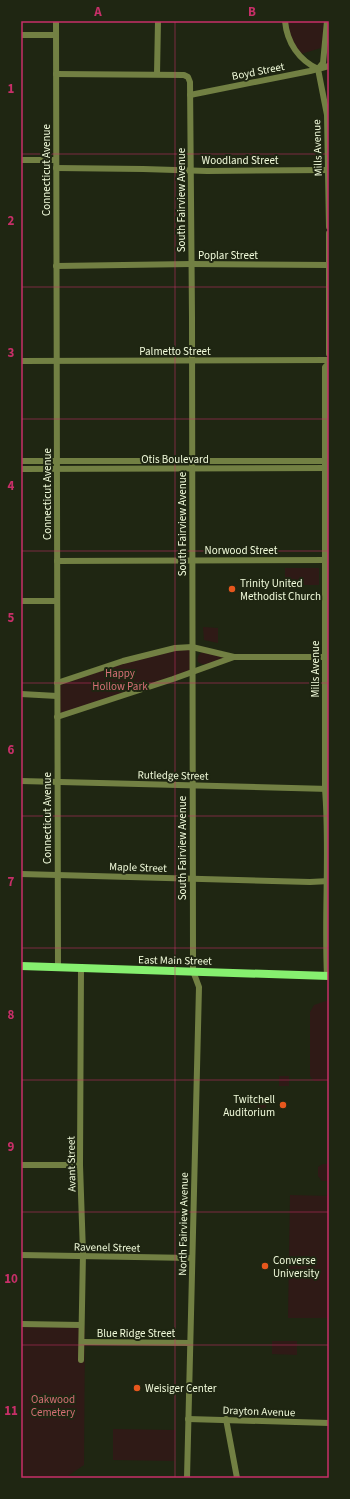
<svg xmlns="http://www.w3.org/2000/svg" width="350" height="1499" viewBox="0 0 350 1499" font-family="'Source Sans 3',sans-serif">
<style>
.green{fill:#2f1a16}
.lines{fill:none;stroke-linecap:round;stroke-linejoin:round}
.minor{stroke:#728043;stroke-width:6}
.major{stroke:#86ef6f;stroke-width:8}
.grid{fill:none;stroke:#c72f68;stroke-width:1;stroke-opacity:0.55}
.poi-dot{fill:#e6571d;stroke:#1f2612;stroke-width:1.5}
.labels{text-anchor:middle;stroke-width:4;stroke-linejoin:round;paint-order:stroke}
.street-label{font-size:11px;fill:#f1fbdb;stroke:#1f2612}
.poi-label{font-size:11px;fill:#f1fbdb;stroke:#1f2612;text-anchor:start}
.park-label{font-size:11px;fill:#d46f75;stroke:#1f2612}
.neatline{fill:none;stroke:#c72f68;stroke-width:1.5}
.grid-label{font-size:13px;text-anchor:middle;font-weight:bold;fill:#c72f68}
</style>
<rect width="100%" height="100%" fill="#1f2612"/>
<!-- green -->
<g class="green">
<path d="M285,21h42l-3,26 -26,8z"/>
<rect x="285" y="568" width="34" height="17"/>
<path d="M203,627l15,1v15l-14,-3z"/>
<path d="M192,647v25l-135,45v-34l66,-22z"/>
<path d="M203,652l20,4v2c-8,3 -18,10 -25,4 -1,-5 0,-8 5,-10z"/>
<path d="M326,1001h3v80h-15l-4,-5v-64l4,-7z"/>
<rect x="279" y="1076" width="10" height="10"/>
<path d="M261,1100l6,1 -3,15h-10l-2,-2z"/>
<path d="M323,1164h6v17h-7l-4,-5v-9z"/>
<path d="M290,1195l39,1v122h-41z"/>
<path d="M21,1326h64l-1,139 -19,13h-44z"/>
<path d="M272,1341h25v14l-25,-1z"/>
<path d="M113,1429l62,1 -1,31 -61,-1z"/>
</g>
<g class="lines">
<!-- minor -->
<g class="minor">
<path d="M56,21l2,946"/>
<path d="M285,21c2,22 14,39 33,48"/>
<path d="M21,35h35"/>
<path d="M318,69l9,46 2,112"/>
<path d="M318,69l5,-6 4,-42"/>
<path d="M56,74l128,1 4,2 2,5 2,235 1,646v8l6,16 -12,491"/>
<path d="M157,74l1,-53"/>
<path d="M190,95l120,-24 19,-5"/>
<path d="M21,160h35"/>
<path d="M56,168l87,1 64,2 122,-1"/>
<path d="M329,233v121"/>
<path d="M56,266l135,-2 138,1"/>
<path d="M21,361l308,-1"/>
<path d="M21,461h308"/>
<path d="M21,469l308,-1"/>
<path d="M57,561l270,-1"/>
<path d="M21,601h36"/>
<path d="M57,683l66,-22 52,-13 17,-1 42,10h93"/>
<path d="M21,694l36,2"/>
<path d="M57,717l116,-38 61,-22"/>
<path d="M21,781l308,8"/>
<path d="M21,874l289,8 19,-1"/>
<path d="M81,968l-1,197 3,88 -2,107"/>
<path d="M327,976c-3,-63 3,-125 -2,-187v-422l4,-4"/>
<path d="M21,1165h59"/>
<path d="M21,1255l171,3"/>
<path d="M21,1324l60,1"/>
<path d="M82,1342l108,1"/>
<path d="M188,1419l141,4"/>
<path d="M226,1419l11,59"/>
</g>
<!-- major -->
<path class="major" d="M21,966l308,10"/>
</g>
<!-- grid -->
<path class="grid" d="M175,21v1457M21,154h308M21,287h308M21,419h308M21,551h308M21,683h308M21,816h308M21,948h308M21,1080h308M21,1212h308M21,1345h308"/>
<!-- markers -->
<g class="poi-dot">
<circle cx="232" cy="589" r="4"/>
<circle cx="283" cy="1105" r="4"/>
<circle cx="265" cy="1266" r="4"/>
<circle cx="137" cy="1388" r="4"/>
</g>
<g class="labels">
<!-- street labels -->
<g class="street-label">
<text transform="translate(258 71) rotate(-11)" y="4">Boyd Street</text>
<text transform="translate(317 148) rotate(-92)" y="4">Mills Avenue</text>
<text x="240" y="164">Woodland Street</text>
<text transform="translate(46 170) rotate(-90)" y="4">Connecticut Avenue</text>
<text transform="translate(181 200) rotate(-90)" y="4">South Fairview Avenue</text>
<text x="228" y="259">Poplar Street</text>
<text x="175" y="355">Palmetto Street</text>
<text x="175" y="463">Otis Boulevard</text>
<text transform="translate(47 494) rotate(-90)" y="4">Connecticut Avenue</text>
<text transform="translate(182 524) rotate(-90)" y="4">South Fairview Avenue</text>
<text x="241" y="554">Norwood Street</text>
<text transform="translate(315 669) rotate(-90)" y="4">Mills Avenue</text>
<text transform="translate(173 775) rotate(1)" y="4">Rutledge Street</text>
<text transform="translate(47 818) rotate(-90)" y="4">Connecticut Avenue</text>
<text transform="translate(182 848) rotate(-90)" y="4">South Fairview Avenue</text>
<text transform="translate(138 867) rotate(2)" y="4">Maple Street</text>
<text transform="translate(175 960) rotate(1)" y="4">East Main Street</text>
<text transform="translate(71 1164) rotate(-91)" y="4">Avant Street</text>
<text transform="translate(183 1224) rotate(-89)" y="4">North Fairview Avenue</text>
<text transform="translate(107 1247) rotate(1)" y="4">Ravenel Street</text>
<text x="136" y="1337">Blue Ridge Street</text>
<text transform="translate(259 1411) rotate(2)" y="4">Drayton Avenue</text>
</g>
<!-- poi labels -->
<g class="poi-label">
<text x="240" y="587">Trinity United<tspan x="240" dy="13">Methodist Church</tspan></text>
<text x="275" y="1103" text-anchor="end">Twitchell<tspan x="275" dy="13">Auditorium</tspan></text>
<text x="273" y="1264">Converse<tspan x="273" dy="13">University</tspan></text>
<text x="145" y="1392">Weisiger Center</text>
</g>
<!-- park labels -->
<g class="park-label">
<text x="120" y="677">Happy<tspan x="120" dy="13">Hollow Park</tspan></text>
<text x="53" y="1403">Oakwood<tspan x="53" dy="13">Cemetery</tspan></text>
</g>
</g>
<!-- border -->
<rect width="350" height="1499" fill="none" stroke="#1f2612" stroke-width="44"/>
<rect x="22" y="22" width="306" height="1455" class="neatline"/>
<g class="grid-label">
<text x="98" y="16">A</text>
<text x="252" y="16">B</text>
<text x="11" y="93">1</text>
<text x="11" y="225">2</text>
<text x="11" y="357">3</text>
<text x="11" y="490">4</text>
<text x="11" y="622">5</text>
<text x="11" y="754">6</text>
<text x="11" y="886">7</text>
<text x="11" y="1019">8</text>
<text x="11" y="1151">9</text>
<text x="11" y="1283">10</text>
<text x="11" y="1415">11</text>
</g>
</svg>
